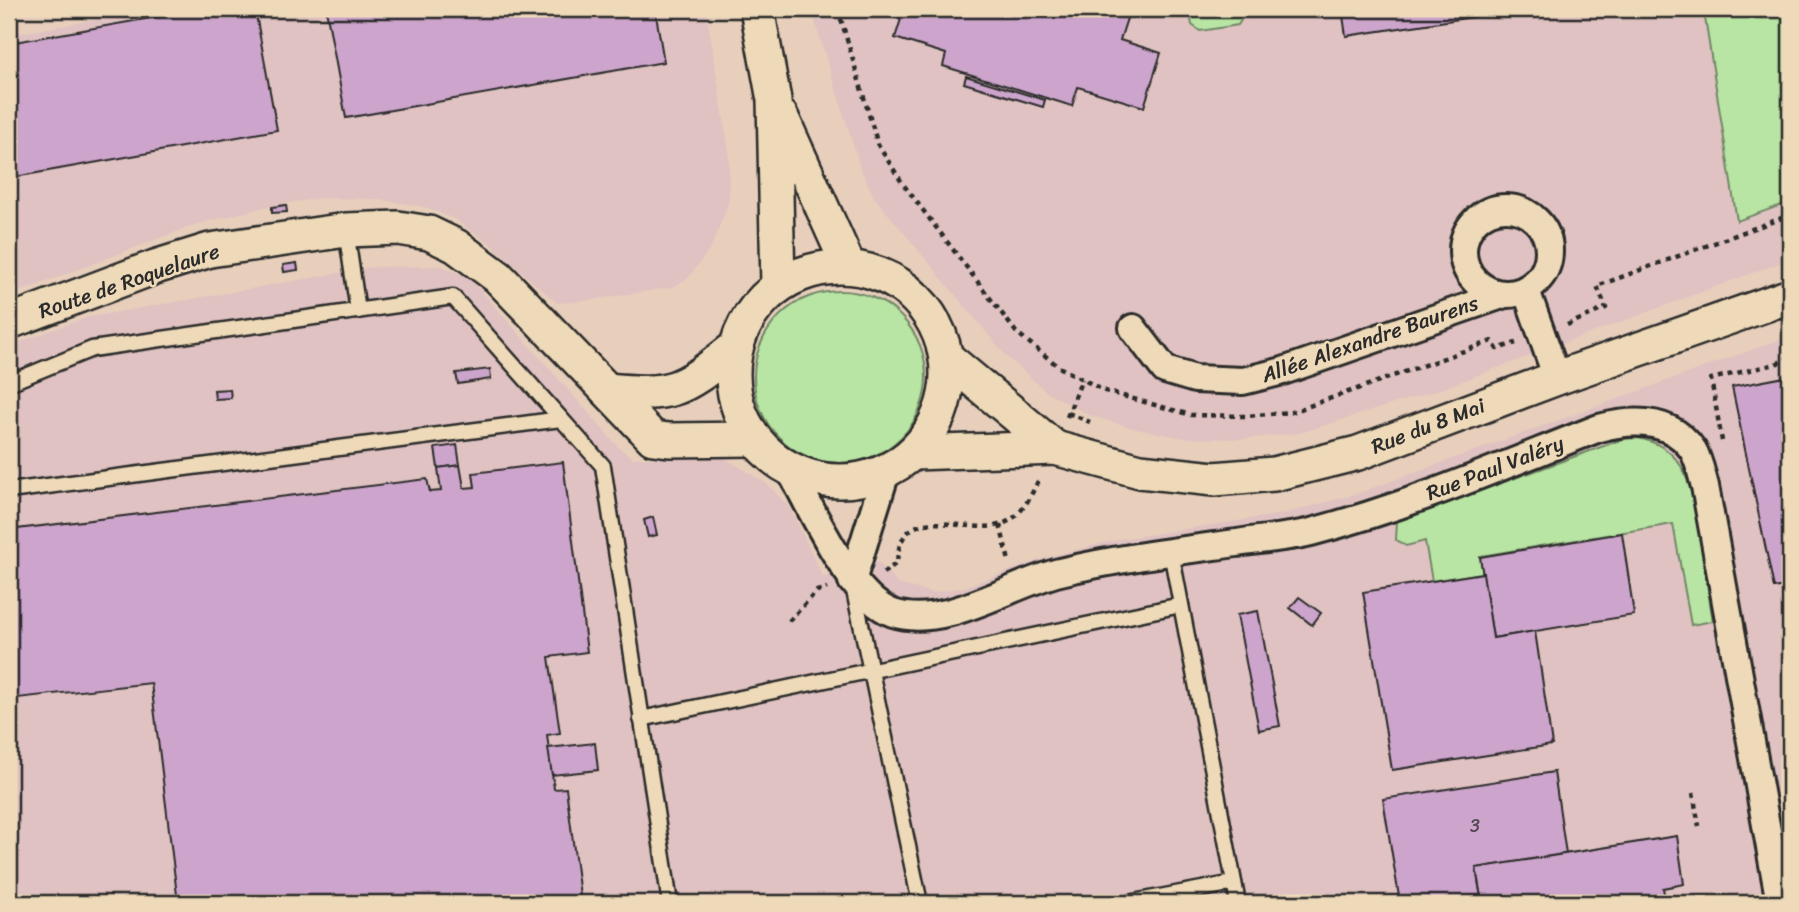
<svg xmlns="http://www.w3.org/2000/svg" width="1799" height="912" viewBox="0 0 1799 912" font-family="Sriracha,sans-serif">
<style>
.built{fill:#dfc2c1;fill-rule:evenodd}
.green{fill:#b8e5a3;stroke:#728867;stroke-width:2}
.building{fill:#cda5cc;stroke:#2b2b2b;stroke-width:2}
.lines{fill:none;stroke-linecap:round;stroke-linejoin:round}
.service-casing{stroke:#2b2b2b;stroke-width:19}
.minor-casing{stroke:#2b2b2b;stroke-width:32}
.tertiary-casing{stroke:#2b2b2b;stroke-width:38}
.path{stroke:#2b2b2b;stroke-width:4.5;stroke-dasharray:5 5;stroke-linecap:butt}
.service{stroke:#eedab8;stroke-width:14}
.minor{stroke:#eedab8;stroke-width:26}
.tertiary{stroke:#eedab8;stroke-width:33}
.labels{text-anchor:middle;stroke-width:5;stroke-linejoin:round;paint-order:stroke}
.number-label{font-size:18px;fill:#544a53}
.street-label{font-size:21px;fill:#2b2b2b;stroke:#eedab8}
</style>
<rect width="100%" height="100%" fill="#e7cfbc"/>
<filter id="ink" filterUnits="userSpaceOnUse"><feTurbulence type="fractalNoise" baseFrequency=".0143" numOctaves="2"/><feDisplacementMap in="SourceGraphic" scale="14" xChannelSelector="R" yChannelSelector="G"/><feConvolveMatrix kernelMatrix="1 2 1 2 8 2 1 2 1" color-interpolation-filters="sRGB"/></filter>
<g filter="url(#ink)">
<!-- built -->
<g class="built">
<path d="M157,9h549l23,143v49l-18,47 -23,30 -15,9 -82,13 -34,3 -68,-60 -35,-24 -29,-12 -47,-8 -58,-1 -51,8 -75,19 -185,71v-261z"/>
<path d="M811,9h903l-9,9 32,202 53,-18v57l-355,132 -135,42 -57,6 -59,-1 -48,-9 -47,-14 -42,-23 -40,-35 -132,-159 -14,-28z"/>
<path d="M442,266l28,12 148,169 15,11 90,-1 44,27 23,24 33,69 56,-15 19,22 35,9 31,-6 84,-30 72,-18 163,-25 73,-20 434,-158v567h-1781v-557l76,-28 287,-51zM1688,481l3,144 -18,-102 -193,34 2,15 -50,8 -7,-40z"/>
</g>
<!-- green -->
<g class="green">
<path d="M1189,9h53l1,8 -5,8 -38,6 -8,-6z"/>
<path d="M1714,9h76v193l-53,19 -32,-203z"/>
<circle cx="840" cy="377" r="86"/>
<path d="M1637,438c19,3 33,11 44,28 17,29 25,118 32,155l-22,4 -18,-101 -193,32 3,17 -51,8 -7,-40 -19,5 -10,-6 1,-19 226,-82z"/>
</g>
<!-- building -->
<g class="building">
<path d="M202,9h53l22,121 -268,48v-135z"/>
<path d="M326,9h329l9,53 -318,56z"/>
<path d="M898,9h232l-10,31 41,13 -17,54 -66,-20 -6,19 -129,-40 3,-12 -51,-16 6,-19 -6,-1z"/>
<path d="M1342,9h184l-180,27z"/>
<path d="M966,76l79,24 -2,7 -79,-24z"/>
<path d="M286,205l1,7 -15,1v-6z"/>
<path d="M297,263l1,7 -14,2 -1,-7z"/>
<path d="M490,369l1,10 -33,5 -2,-11z"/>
<path d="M1790,376v209l-16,3 -42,-201z"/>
<path d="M230,389l1,9 -16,1 -1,-9z"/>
<path d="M457,445l3,20 -22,3 -3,-20z"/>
<path d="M563,462l24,190 -38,5 11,76 -13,2 7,54 12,-1 15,115h-403l-27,-220 -142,16v-169l418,-51 3,13 11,-1 -3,-23 22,-3 4,23 11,-1 -2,-14z"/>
<path d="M653,517l4,18 -9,2 -4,-17z"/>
<path d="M1622,533l12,82 -141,23 -13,-81z"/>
<path d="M1483,573l10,65 42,-7 17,114 -160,25 -29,-178z"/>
<path d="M1299,597l22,16 -9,12 -22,-17z"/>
<path d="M1258,611l22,115 -21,4 -22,-115z"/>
<path d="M595,743l3,27 -46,5 -4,-27z"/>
<path d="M1554,772l12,82 -90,14 6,35h-82l-17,-104z"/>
<path d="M1677,836l7,48 -21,4 3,15h-184l-6,-35z"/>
</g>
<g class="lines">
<!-- service casing -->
<g class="service-casing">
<g id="service">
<path d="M346,230l12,81"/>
<path d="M9,383l83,-34 361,-52 150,169 67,437"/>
<path d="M9,491l552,-72"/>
<path d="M1171,552l67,351"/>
<path d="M853,586l67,317"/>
<path d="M641,719l540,-114"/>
<path d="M1128,903l106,-20"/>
</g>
</g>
<!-- minor casing -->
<g class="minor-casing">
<g id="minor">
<circle cx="1506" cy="251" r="43"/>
<path d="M1526,290l31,88"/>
<path d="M1133,328l32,42 30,9 48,2 40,-10 219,-76"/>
<path d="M790,470c22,39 60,128 103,143 52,17 117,-29 167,-41 58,-14 118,-21 177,-29 24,-4 50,-5 74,-11 99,-26 193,-67 288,-104 34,-9 72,-10 94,22 6,10 9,26 12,36l75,417"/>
<path d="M852,581l34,-109"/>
</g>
</g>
<!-- tertiary casing -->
<g class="tertiary-casing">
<g id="tertiary">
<path d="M757,9l17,91 4,186"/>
<path d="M781,116l68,151"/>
<circle cx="840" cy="374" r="107"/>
<path d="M9,322l146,-55 55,-17 136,-20 52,-2 31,5 27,13 42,31 155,161 16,2 85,-1"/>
<path d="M947,358l108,90"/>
<path d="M607,390c70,7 75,-1 129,-43"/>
<path d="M914,453l141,-5 85,23 74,8 60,-5 84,-21 199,-75 233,-82"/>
</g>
</g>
<!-- path -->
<g class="path">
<path d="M838,9l40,136 25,39 113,148 43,35 46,24 86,24 55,1 46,-4 200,-71 5,8 19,-6"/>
<path d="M9,12l16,-3"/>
<path d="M1567,325l39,-17 -9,-22 193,-71"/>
<path d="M1068,413l22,9"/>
<path d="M1067,417l15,-38"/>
<path d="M1722,441l-11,-62 65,-15 14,-7"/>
<path d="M1000,525l9,36"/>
<path d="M883,573l14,-10c3,-67 70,-26 105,-39 20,-7 28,-27 37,-45"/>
<path d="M789,621l28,-30 10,-3"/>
<path d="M1693,793l6,33"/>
</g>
<!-- service -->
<use href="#service" class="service"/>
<!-- minor -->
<use href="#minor" class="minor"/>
<!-- tertiary -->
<use href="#tertiary" class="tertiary"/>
</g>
</g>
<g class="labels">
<!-- number labels -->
<g class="number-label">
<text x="1475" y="832">3</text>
</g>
<!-- street labels -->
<g class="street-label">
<text transform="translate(129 281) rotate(-19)" y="7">Route de Roquelaure</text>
<text transform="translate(1370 339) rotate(-19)" y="7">Allée Alexandre Baurens</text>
<text transform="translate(1428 426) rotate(-21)" y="7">Rue du 8 Mai</text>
<text transform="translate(1495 468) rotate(-21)" y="7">Rue Paul Valéry</text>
</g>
</g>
<!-- margin -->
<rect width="1799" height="912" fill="none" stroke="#eedab8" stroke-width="35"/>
<rect x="18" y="18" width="1764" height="877" fill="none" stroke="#2b2b2b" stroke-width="2.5" filter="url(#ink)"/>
</svg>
